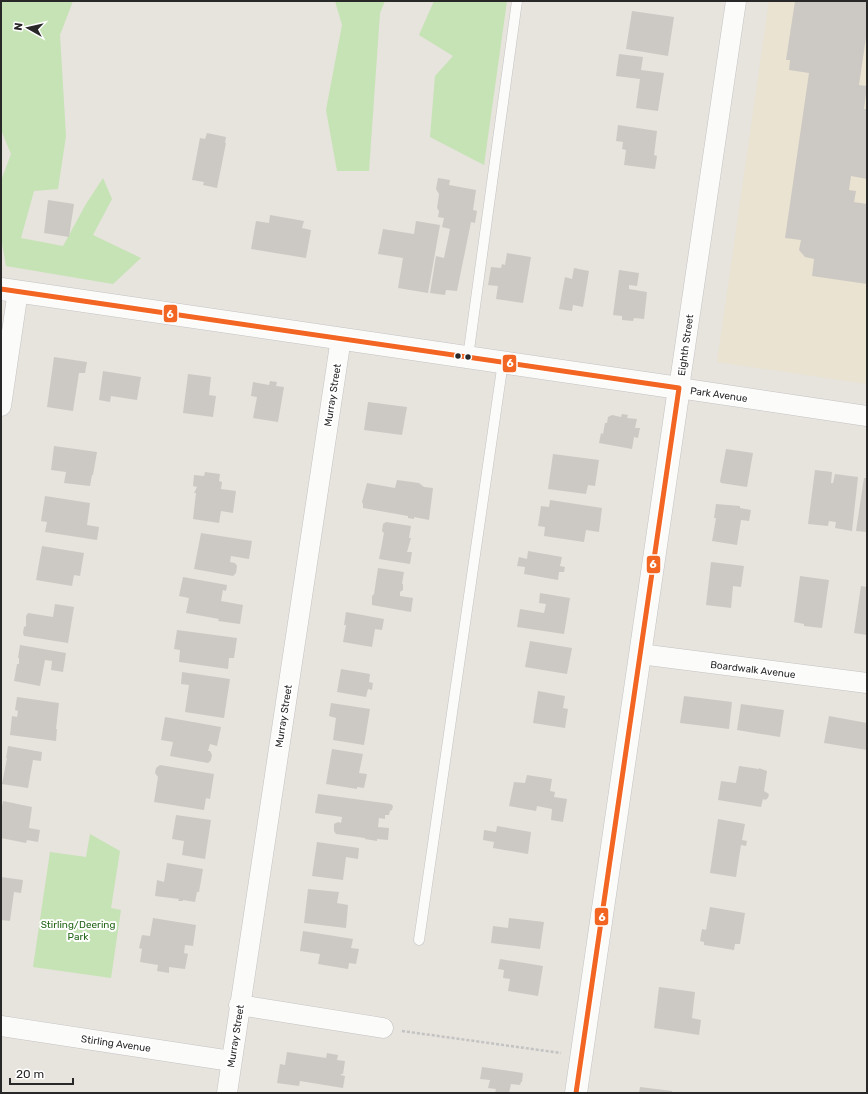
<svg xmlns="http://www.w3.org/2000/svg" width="868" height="1094" font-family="Rubik,sans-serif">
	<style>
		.education { fill: #eae3d1 }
		.green { fill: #c5e3b4 }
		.building { fill: #ccc9c4 }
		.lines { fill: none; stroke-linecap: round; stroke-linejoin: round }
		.lane-casing { stroke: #c4c2c3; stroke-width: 11 }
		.street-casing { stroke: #c4c2c3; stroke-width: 21 }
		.secondary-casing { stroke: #c4c2c3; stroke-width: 23 }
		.path { stroke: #c4c3c3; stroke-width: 2.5; stroke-dasharray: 3 2; stroke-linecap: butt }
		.lane { stroke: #fbfbfa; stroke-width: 10 }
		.street { stroke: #fbfbfa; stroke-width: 20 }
		.secondary { stroke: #fbfbfa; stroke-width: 22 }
		.bus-1-casing { stroke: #fff; stroke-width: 8 }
		.bus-1 { stroke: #f26522; stroke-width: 5 }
		.bus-dot { fill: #282828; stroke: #fff; stroke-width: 1.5 }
		.labels { text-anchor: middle; stroke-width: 4; stroke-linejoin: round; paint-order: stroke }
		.street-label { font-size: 10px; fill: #282828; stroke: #fff }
		.park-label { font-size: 10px; fill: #236518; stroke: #fff }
		.line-badge { stroke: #fff; stroke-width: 1.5 }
		.badge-label { font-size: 11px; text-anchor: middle; font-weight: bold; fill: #fff }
	</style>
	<rect width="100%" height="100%" fill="#e7e3dd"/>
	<path class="education" d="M769,1H867V384L717,362Z"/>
	<path class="green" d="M1,1H73L60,35L66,136L58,189L34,191L21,238L63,246L86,204L103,178L112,199L93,235L141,258L113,284L6,266L1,237V181L11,154L1,130Z
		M335,1H385L380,13L369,171H337L326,110L342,25Z
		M434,1H507L484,165L430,137L435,76L453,56L419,35Z
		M90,834L120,851L111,908L121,910L111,978L33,967L50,852L86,857Z"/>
	<path class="building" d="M795,1H867V31L859,85L867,86L864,109H867V179L851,176L849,190L856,191L854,202L867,204V284L812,276L814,259L805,257L799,250L801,240L785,238L809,73L789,70L790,60H786Z
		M632,11L674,17L668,56L626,49Z
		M619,54L643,57L641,70L664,73L658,111L636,108L640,79L616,76Z
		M618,125L657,131L654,155L657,156L655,169L624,165L626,150L622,149L623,142L616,141Z
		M207,133L226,137L225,143H226L217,188L203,185L204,182L192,180L200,138L205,139Z
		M438,178L450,180L449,185L476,190L473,210L477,211L475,223L471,222L457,291L446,290L445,295L430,293L436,256L444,258L450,229L442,227L444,218L438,217L439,211L437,208L439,194L436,189Z
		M48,200L74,204L69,237L44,233Z
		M270,215L304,221L302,228L311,230L306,258L251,249L256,221L269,223Z
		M416,221L440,225L428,293L398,288L403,258L378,254L383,229L414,234Z
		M507,253L531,257L523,303L496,299L498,286L488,285L491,267L501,268L502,264L505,265Z
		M574,268L589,271L583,307L573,305L572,311L559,309L565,277L572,279Z
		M619,270L639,273L637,286L629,285V289L647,292L644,319L634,318L633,321L622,320V316L613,315Z
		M54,357L87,362L85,373H79L73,411L47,407Z
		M103,371L141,377L137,400L111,396L110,402L99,400Z
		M188,374L211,377L209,395L216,396L213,417L183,413Z
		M270,381L277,382L276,386L284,387L278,422L253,418L257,397L251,396L253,382L269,385Z
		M368,402L407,407L402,435L364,430Z
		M622,414L628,415L627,418L637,419L635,428H640L638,438L634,437L632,449L599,443L601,433L603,434L605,423H607L608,417L612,415L621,417Z
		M54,446L97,452L93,475H92L90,486L64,483L66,472L51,470Z
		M726,449L753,453L747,487L721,483L720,481Z
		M553,454L599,460L595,486L588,485L586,494L548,489Z
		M815,470L832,472L831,483H833L835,474L858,477L852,531L835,528L836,522L829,521L828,526L808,524Z
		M205,472L220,474L219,481L222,482L221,489L236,491L233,513L221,511L219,523L193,519L196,493H194L197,487L193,486L194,475L204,476Z
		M864,478H867V532L856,531Z
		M397,480L419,483L424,487L433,488L429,520L414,517V519L408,518V516L363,508V504L362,502L367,483L395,488Z
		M45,496L90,503L87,525L99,527L97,540L45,532L47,522L41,521Z
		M550,500L602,508L599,532L586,530L584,542L544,536L545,527L538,526L541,506L549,507Z
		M716,504L740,506V508L751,510L749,521L741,520L737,545L712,541L716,518H714Z
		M386,522L411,526L409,538H411L407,552H412L410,564L379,559L384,533L382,531L383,524Z
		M201,533L252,541L249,559L231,556L230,562L235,563L237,566L236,573L233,576L194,569Z
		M42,546L84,553L80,576L74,575L72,586L36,580Z
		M528,551L562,557L560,566L565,567L564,572H559L558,580L524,574L525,567L517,566L519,557L527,559Z
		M711,562L744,566L741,587L733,586L731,608L706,605Z
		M378,568L404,572L402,584H403V590L400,592V596L413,598L411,612L372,605V596L374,594Z
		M800,576L829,580L822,628L804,626V624L794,622Z
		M183,577L227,585L226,591L223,590L221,601L243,605L240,624L218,621L219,619L186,613L189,598L179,596Z
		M861,586L867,587V635L854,633Z
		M540,593L570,598L564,634L517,627L520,609L544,613L546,604L539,603Z
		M55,604L74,607L68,643L24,636L23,633L24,627L26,626V616L28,613L53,617Z
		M346,612L384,619L382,630L375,629L372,647L343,642L346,625H344Z
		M177,630L237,638L234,658H229L228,669L179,662L180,650L174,649Z
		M530,641L572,648L567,674L525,667Z
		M20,645L66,653L63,672L51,670L52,661L45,660L40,686L14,681L17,664H19V658H18Z
		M341,669L370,674L369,682L373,683L372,690L368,689L366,697L337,692Z
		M182,672L230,679L224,718L185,712L189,685L181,684Z
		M538,691L565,696L563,708L568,709L565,728L533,723Z
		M684,696L732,702L729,729L680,723Z
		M17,697L59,703L56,729H57L56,741L10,735L12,716L17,717L18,711L15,710Z
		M331,703L370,709L364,745L333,740L336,718L329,716Z
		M741,704L784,710L780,737L737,730Z
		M829,716L867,723V750L824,743Z
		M165,717L221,727L217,746L210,744L208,751H210L212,755L211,760L208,763L170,756L173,742L161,740Z
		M8,746L42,752L41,761L33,760L28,788L2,784L7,758H6Z
		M332,749L363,754L359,773L367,774L364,788L357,787V789L326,784Z
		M160,765L214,774L210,799L206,798L204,810L154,802L158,777L155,773L156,768Z
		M739,766L759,769V768L767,771L764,791L769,794L768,798L765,800L763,799L761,807L718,800L721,781L736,783Z
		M527,775L552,779L550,791L555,792L554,797L567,799L563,822L551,820L552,809L537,806L536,811L509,806L514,782L525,783Z
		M318,794L391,804L393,806L392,810L390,811L389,815H385V819L379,818L378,827L389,828L388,840L377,839V841L365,839V838L336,834L334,831V824L338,822L341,823L342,817L315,813Z
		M3,801L32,807L29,828L40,830L38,842L27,840L26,843L1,838V812Z
		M176,815L211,820L205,859L182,855L184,841L172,839Z
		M718,819L745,824L742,840L747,841L746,846L741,845L736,877L710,873Z
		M497,826L531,832L528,854L493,848L494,842L483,840L484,830L496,832Z
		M317,842L359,848L358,859L346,857L343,880L312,876Z
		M167,863L203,869L199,892H197L195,902L183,900V901H178L179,899L155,896L157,880L164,882Z
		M1,877L23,880L21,893L14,892L10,921L1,920Z
		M308,889L339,892L337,903L348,905L346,928L304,923Z
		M710,907L745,913L740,944H735L734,950L704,945V942L700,941L702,929L706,930Z
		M153,918L196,925L193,946L185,945L184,953L188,954L185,969L169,967V973L157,971L158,965L140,962L142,949L139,948L142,935L150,936Z
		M509,918L544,922L540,949L491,943L493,926L508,928Z
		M303,931L353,939L351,948L359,949L356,964L349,963L348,969L318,964L320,954L300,951Z
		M500,959L543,966L538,996L508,991L510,979L503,978L504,970L498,969Z
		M659,987L695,992L692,1018L701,1020L699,1035L654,1028Z
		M287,1052L326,1058L327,1053L338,1055L337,1060L345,1061L343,1074H341V1075L345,1076L343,1088L300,1081L299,1086L277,1083L280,1064L285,1065Z
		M482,1067L523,1073L522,1082H521L520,1085L511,1084L509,1093H495L496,1089L488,1088L490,1080L480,1079Z
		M640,1087L672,1091V1093H639Z"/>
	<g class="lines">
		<defs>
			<path id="lane" d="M468,357L517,1
				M419,940L503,362"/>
			<path id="street" d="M736,1L679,388L867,416
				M1,406L18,291
				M640,654L867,683
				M239,1005L383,1028
				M1,1026L231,1061
				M227,1093L341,338"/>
			<path id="secondary" d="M1,289L679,388L576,1093"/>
		</defs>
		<use href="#lane" class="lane-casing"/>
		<use href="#street" class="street-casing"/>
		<use href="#secondary" class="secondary-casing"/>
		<path class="path" d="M402,1031L561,1053"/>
		<use href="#lane" class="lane"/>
		<use href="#street" class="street"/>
		<use href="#secondary" class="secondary"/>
		<defs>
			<path id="bus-1" d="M1,289L679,388
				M576,1093L679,388"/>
		</defs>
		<use href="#bus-1" class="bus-1-casing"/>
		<use href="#bus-1" class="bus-1"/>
	</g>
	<g class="bus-dot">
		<circle cx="458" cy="356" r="3.5"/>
		<circle cx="468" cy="357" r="3.5"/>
	</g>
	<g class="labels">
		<g class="street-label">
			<text transform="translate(685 345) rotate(-82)" y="4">Eighth Street</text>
			<text transform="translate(719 394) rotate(8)" y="4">Park Avenue</text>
			<text transform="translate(332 395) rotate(-81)" y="4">Murray Street</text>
			<text transform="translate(753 669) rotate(7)" y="4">Boardwalk Avenue</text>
			<text transform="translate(283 716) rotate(-81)" y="4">Murray Street</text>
			<text transform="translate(235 1036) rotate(-81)" y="4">Murray Street</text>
			<text transform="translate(116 1043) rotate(8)" y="4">Stirling Avenue</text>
		</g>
		<g class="park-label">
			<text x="78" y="928">Stirling/Deering<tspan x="78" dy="12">Park</tspan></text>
		</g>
	</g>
	<g class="line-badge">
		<rect x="163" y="304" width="15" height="19" rx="4" fill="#f26522"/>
		<rect x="502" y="354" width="15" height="19" rx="4" fill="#f26522"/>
		<rect x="646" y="555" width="15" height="19" rx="4" fill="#f26522"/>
		<rect x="594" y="907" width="15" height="19" rx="4" fill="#f26522"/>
	</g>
	<g class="badge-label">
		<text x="170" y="318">6</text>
		<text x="510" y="367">6</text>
		<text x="653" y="568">6</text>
		<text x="602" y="921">6</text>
	</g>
	<rect width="868" height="1094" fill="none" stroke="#282828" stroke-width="4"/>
	<g transform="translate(28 28) rotate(278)" stroke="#ffffff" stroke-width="3" paint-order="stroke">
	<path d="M0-3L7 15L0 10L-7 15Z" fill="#282828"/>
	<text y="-6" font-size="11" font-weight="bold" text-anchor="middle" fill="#282828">N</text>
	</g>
	<path d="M10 1078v6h63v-6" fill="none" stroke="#282828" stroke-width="2"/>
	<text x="16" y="1078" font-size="12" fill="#282828" stroke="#ffffff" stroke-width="3" paint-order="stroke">20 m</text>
</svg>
